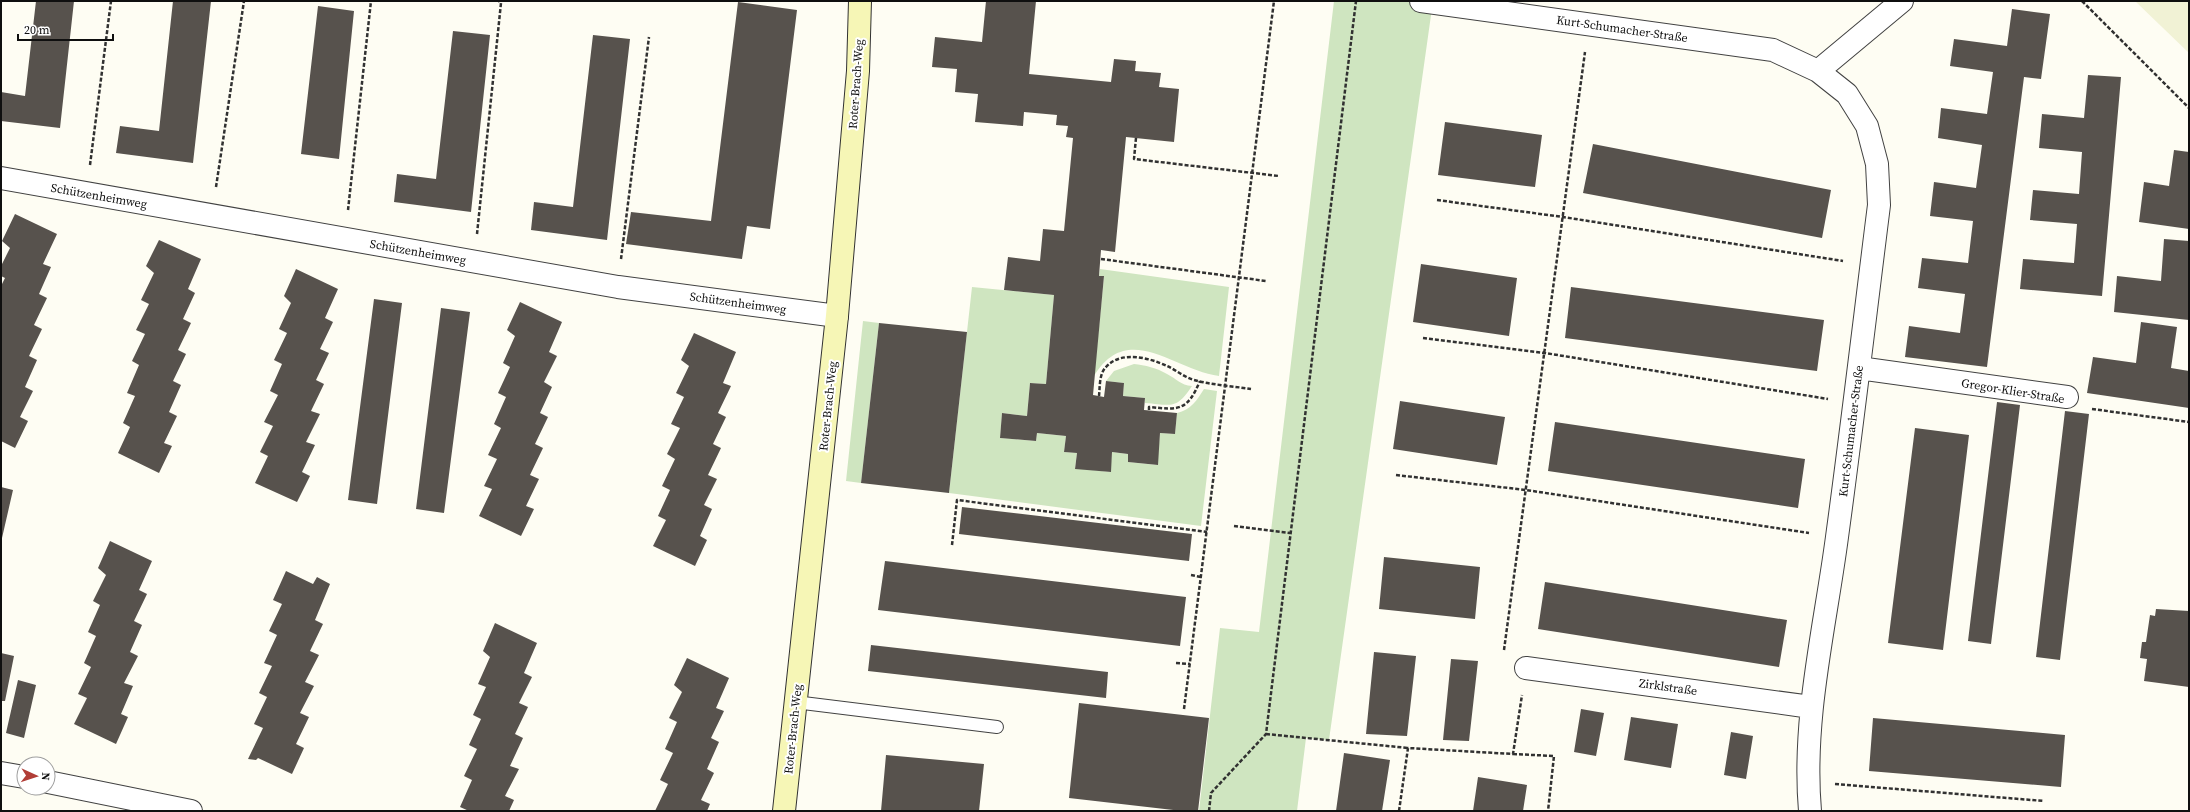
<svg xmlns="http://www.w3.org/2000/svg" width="2190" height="812" font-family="'Source Serif 4',serif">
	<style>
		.farmland { fill: #f1f2d5 }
		.green { fill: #cfe5c0 }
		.building { fill: #57524d }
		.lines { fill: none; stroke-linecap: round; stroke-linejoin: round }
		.lane-casing { stroke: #424242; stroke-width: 14 }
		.street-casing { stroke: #424242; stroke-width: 24 }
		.secondary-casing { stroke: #313131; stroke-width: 24 }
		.path { stroke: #313131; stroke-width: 2.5; stroke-dasharray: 4 2; stroke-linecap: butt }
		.lane { stroke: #fff; stroke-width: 12 }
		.street { stroke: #fff; stroke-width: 22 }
		.secondary { stroke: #f6f6b6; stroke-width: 22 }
		.labels { text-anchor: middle; stroke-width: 4; stroke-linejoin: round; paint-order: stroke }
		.street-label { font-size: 12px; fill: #0f0f0f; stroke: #fff }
	</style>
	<rect width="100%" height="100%" fill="#fefdf3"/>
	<path class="farmland" d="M2135,1H2189V53Z"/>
	<path class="green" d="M1334,1H1433L1329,740L1306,738L1297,811H1199L1220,628L1259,632Z
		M1100,269L1229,287L1219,376C1174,370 1128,320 1094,376L1104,277L1099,276Z
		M972,287L1054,295L1046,384L1030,383L1027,416L1002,413L1000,438L1036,441L1037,433L1066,436L1064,452L1077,453L1075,468L1110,472L1112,452L1128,454V462L1157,465L1160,433L1175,434L1177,413C1191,410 1197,400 1204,389L1217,391L1201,526L949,493Z
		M863,321L879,323L861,483L846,481Z
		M1134,364C1145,365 1157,368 1167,374C1177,379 1180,385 1192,386C1176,410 1172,405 1145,403V398L1123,396L1124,383L1106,381L1114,371Z"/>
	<path class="building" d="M36,1H74L60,128L1,121V92L25,96Z
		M173,1H211L193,163L116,153L120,126L159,131Z
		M986,1H1036L1029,74L1111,82L1114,59L1136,61L1135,71L1161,73L1159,87L1179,89L1174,142L1126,137L1115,252L1101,250L1099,276H1104L1093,395L1104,397L1106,381L1124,383L1123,396L1145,398L1144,410L1177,413L1175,434L1160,433L1158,465L1128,462V454L1112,452L1111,472L1075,469L1077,453L1064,452L1066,436L1037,433L1036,441L1000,438L1002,413L1027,416L1030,383L1046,384L1054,295L1004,290L1008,257L1040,261L1043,229L1064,231L1073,138L1066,137L1068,126L1056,125L1057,115L1024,112L1023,126L975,122L978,94L955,92L957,69L932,67L935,37L982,42Z
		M738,2L797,10L770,229L747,226L742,259L626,244L631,212L711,221Z
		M318,6L354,11L339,159L301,154Z
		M2012,9L2050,14L2041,79L2024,77L1987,367L1905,357L1909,326L1960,333L1965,294L1918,288L1922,258L1968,263L1973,221L1930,216L1934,182L1976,188L1982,145L1938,138L1941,108L1987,114L1993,72L1950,66L1954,39L2007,46Z
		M453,31L490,35L471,212L394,202L397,174L436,179Z
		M593,35L630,39L607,240L531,230L534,202L573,207Z
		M2088,75L2121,77L2102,296L2020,289L2023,259L2074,263L2077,224L2030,220L2033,190L2079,194L2082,152L2039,148L2042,114L2084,118Z
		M1445,122L1542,135L1535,187L1438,175Z
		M1593,144L1831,190L1822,238L1583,193Z
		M2174,150L2189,152V229L2139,222L2144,182L2169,186Z
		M15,214L57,234L43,264L51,267L39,294L47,298L34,325L42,329L29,356L37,360L25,387L33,391L20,417L28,421L15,448L1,441V286L5,278L1,276V266L10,248L2,241Z
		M2164,239L2189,241V320L2114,312L2117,276L2161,281Z
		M159,240L201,259L188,289L195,293L183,319L191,323L178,350L186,354L173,381L181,385L169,412L177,416L164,443L172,446L159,473L118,453L130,427L123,423L135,396L127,393L139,365L132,361L145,334L136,330L149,304L141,300L154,273L146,266Z
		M1421,264L1517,278L1509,336L1413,322Z
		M296,269L338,289L325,318L333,322L320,349L329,353L316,380L324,384L311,411L320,414L306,442L315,445L302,472L310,476L297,502L255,483L268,456L260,452L273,426L264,422L278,395L270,391L282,364L274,360L287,333L279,329L291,303L284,296Z
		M1571,287L1824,320L1817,371L1565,338Z
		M374,299L402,303L377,504L348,500Z
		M520,302L562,322L549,352L557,356L544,382L552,387L540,413L548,417L535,444L543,448L530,475L539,479L526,506L534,509L521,536L479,516L492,489L484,486L497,459L488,455L501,428L494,424L506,397L498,393L510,367L503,363L515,336L507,330Z
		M441,308L470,312L444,513L416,509Z
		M2141,322L2177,327L2171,368L2189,371V408L2087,393L2093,357L2136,363Z
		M879,323L967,332L949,493L861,483Z
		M694,333L736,352L723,383L731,386L718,413L726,417L713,444L721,448L708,475L717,479L704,505L712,509L700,536L707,540L695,566L653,546L666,520L658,516L670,490L662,486L675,459L667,454L680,428L671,424L684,397L676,393L689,366L681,360Z
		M1400,401L1505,417L1497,465L1393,449Z
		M1997,402L2020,405L1991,644L1968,641Z
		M2065,411L2089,414L2060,660L2036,657Z
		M1555,422L1805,459L1798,508L1548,471Z
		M1915,428L1969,435L1943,650L1888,643Z
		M1,487L13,490L2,538H1Z
		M962,507L1192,534L1189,561L959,534Z
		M110,541L152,561L139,590L147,594L134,621L142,625L130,652L138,656L124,683L133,686L121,714L128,717L116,744L74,724L87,698L78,694L91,667L84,663L96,636L88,632L100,605L93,601L106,575L98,568Z
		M1384,557L1480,567L1475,619L1379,609Z
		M885,561L1186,597L1180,646L878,610Z
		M286,571L313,584L317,577L330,584L315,620L323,624L310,651L319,655L305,682L314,686L300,713L309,717L296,744L304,748L292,774L258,758L256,760L248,759L263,728L254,724L267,697L259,693L272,666L264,663L277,635L269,631L282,604L273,600Z
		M1545,582L1787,620L1779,667L1538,629Z
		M2156,609L2189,611V687L2144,681L2147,659L2140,658L2142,642H2146L2150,615L2155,616Z
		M495,623L537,643L524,673L532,677L519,703L528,707L515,734L523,738L510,766L519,769L505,796L514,800L509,811H469L460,807L472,780L464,776L477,749L469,745L481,719L473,715L486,687L478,684L490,657L483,651Z
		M871,645L1108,672L1106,698L868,671Z
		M1374,652L1416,656L1407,736L1366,734Z
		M1,653L14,656L5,701H1Z
		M687,658L729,678L716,708L724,711L711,738L719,742L707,769L714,773L701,800L710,804L707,811H655L668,784L660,780L673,753L665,749L677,722L669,718L682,692L674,685Z
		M1451,659L1478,661L1469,741L1443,740Z
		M18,680L36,685L24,738L6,733Z
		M1079,703L1209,718L1198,811H1182L1069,798Z
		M1581,709L1604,713L1596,756L1574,752Z
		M1631,717L1678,724L1671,768L1624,760Z
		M1873,718L2065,735L2061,787L1869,771Z
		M1731,732L1753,736L1746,779L1724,775Z
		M1344,753L1390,760L1382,811H1336Z
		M886,755L984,764L979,811H881Z
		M1478,777L1527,785L1523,811H1473Z"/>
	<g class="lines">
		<defs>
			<path id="lane" d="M795,702L997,727"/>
			<path id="street" d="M1421,1L1773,50L1818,71L1847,94L1867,126L1877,164L1879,205C1865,316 1852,427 1837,537C1825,628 1802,719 1810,811
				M1818,71L1902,1
				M1,178L618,287L837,316
				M1859,368L2067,397
				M1526,668L1811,707
				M1,773L24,777
				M48,782L191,811"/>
			<path id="secondary" d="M784,811L837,316L858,71L860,1"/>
		</defs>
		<use href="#lane" class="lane-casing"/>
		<use href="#street" class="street-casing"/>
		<use href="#secondary" class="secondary-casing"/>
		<path class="path" d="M2082,1L2189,108
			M1136,138L1134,159L1279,176
			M90,165L111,1
			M216,187L244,1
			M1437,200L1563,217L1843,261
			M348,210L371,1
			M477,234L501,3L499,1
			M621,259L649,37
			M1101,259L1266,281
			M1423,338L1545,353L1828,399
			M1099,396C1100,387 1099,374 1106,367C1121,350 1150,358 1167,366C1176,370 1184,377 1194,380C1212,385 1232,386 1251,389
			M2092,409L2189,422
			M1149,410V407C1180,410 1187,411 1200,381
			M1396,475L1526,490L1809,533
			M1234,526L1290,533
			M952,545L957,500L1207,532
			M1191,575L1201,577
			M1504,650L1585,52
			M1176,663L1190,664
			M1184,709L1274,1
			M1266,734L1408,748
			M1513,754L1554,756L1548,811
			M1835,784L2044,801
			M1209,811L1211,793L1266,734L1356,1
			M1399,811L1408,748L1513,754L1522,695"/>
		<use href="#lane" class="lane"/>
		<use href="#street" class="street"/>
		<use href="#secondary" class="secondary"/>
	</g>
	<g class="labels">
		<g class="street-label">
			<text transform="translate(1622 29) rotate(8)" y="4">Kurt-Schumacher-Straße</text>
			<text transform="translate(856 84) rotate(-86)" y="4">Roter-Brach-Weg</text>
			<text transform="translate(99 196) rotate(10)" y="4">Schützenheimweg</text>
			<text transform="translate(418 252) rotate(10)" y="4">Schützenheimweg</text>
			<text transform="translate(738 303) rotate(8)" y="4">Schützenheimweg</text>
			<text transform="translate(2013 391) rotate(9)" y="4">Gregor-Klier-Straße</text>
			<text transform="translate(828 406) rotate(-84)" y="4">Roter-Brach-Weg</text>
			<text transform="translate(1851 431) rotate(-83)" y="4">Kurt-Schumacher-Straße</text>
			<text transform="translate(1668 687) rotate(8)" y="4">Zirklstraße</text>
			<text transform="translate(793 729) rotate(-84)" y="4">Roter-Brach-Weg</text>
		</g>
	</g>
	<rect width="2190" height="812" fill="none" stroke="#0f0f0f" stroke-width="4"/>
	<g transform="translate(36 776) rotate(93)"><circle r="19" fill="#ffffff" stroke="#9f9f9f"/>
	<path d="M0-3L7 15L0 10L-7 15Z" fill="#b13d36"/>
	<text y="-6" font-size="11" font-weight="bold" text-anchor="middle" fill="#0f0f0f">N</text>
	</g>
	<path d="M18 34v6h95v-6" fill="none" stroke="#0f0f0f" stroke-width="2"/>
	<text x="24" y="34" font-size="12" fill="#0f0f0f" stroke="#ffffff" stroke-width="3" paint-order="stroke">20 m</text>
</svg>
